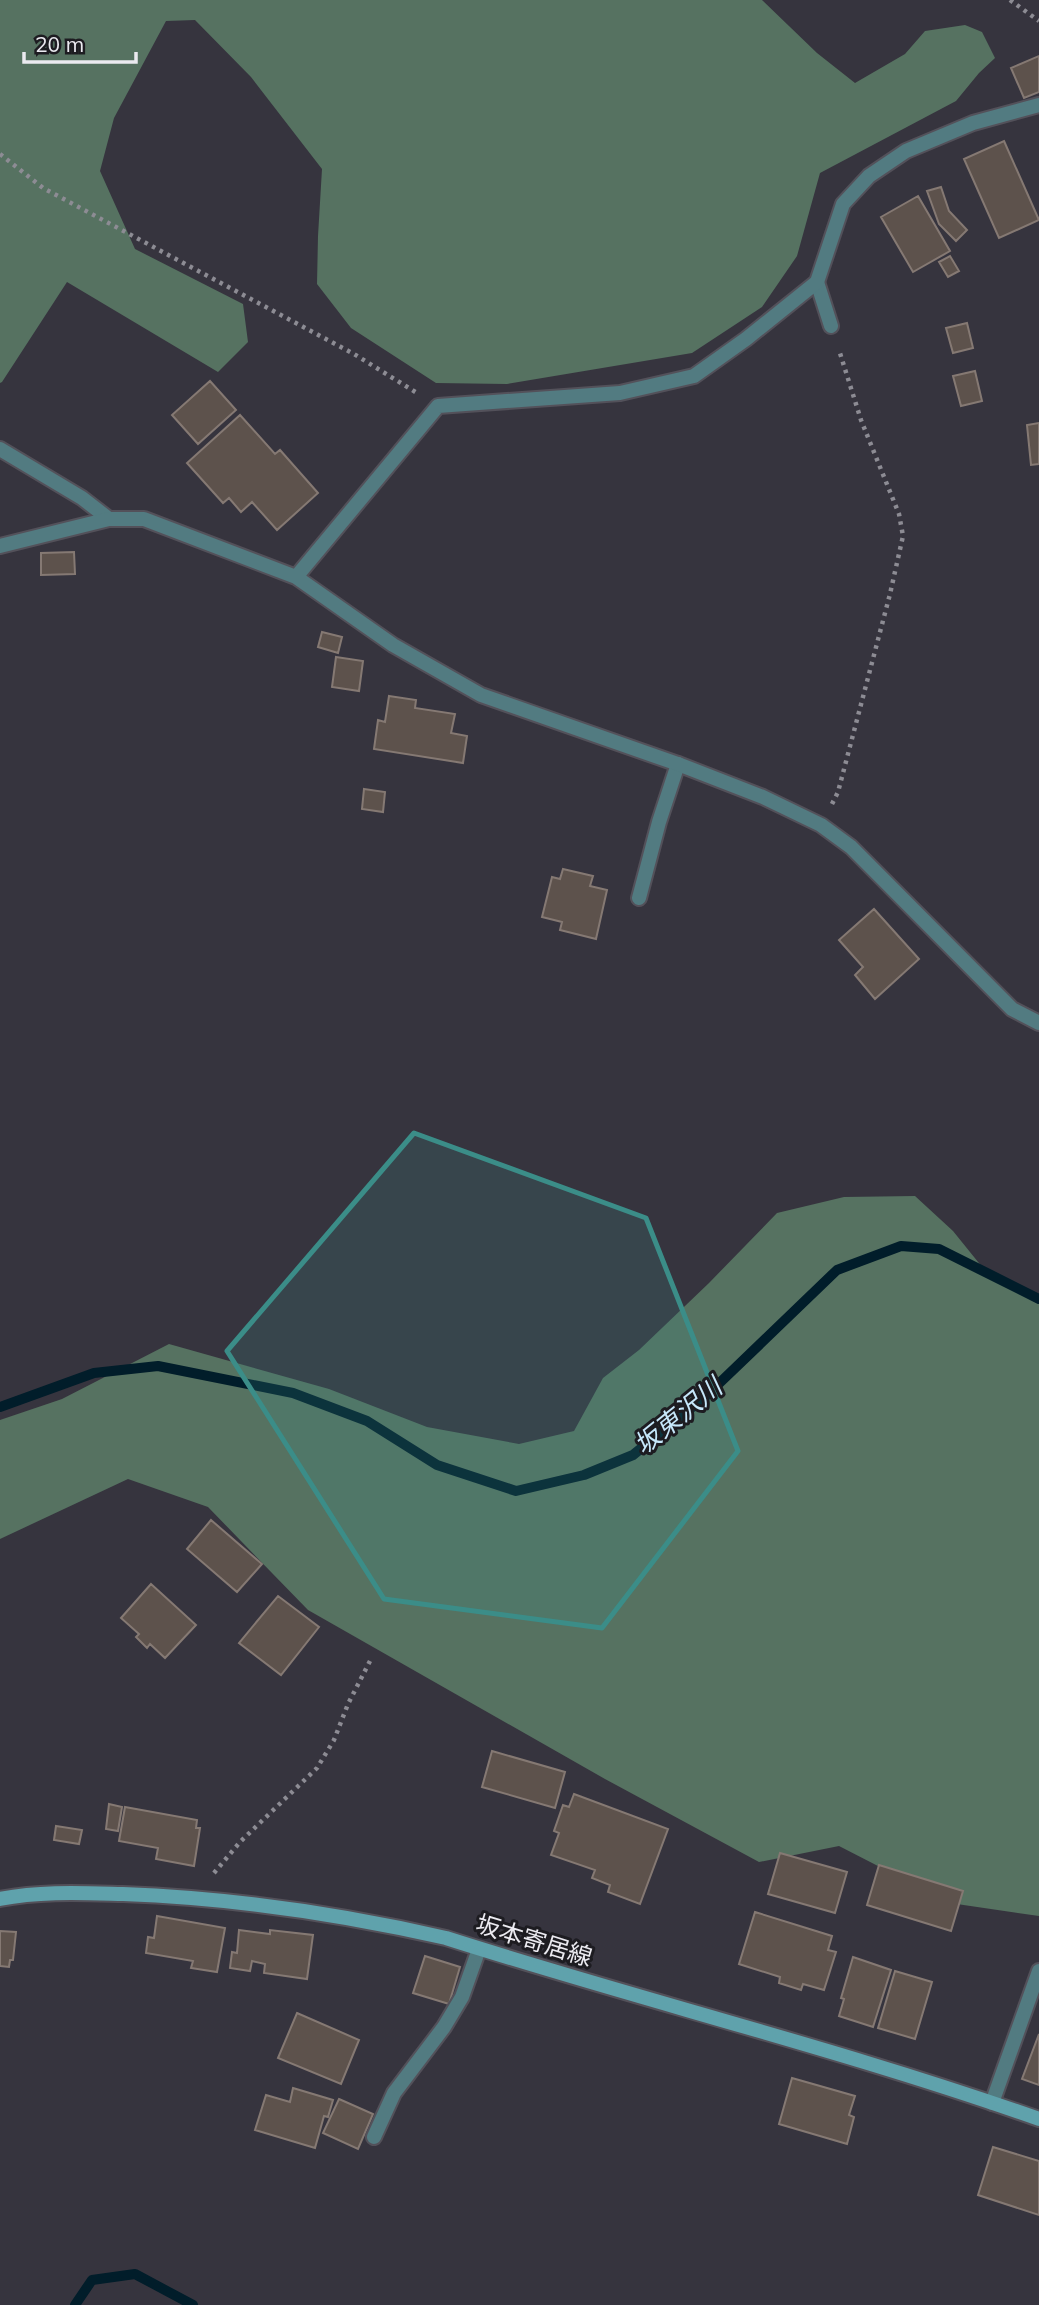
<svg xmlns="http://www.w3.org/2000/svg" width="1039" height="2305" font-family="Mulish,'Noto Sans JP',sans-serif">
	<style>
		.forest { fill: #567261 }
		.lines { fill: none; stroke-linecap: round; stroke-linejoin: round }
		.stream { stroke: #011d2a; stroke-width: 10 }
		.building { fill: #5d524c; stroke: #857973; stroke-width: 2 }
		.lane-casing { stroke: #53515a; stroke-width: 18 }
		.street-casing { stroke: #53515a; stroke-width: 18 }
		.secondary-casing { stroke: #53515a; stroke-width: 18 }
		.path { stroke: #8d8c94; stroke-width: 4.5; stroke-dasharray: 3.5 5; stroke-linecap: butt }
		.lane { stroke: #527b81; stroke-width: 14 }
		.street { stroke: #527b81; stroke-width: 14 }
		.secondary { stroke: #5fa2ac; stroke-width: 14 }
		.marked { fill: #3b8d88; fill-opacity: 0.2; stroke: #3b8d88; stroke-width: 5; stroke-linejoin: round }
		.labels { text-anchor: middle; stroke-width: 6; stroke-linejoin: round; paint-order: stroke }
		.street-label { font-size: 24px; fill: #ebeaf0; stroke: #1d1c21 }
		.water-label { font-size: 26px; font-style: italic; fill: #c7e8fb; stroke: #1d1c21 }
	</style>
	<rect width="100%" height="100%" fill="#36343e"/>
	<path class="forest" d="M0,0H762L817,53L855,83L905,54L925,31L965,25L982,32L995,58L979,73L956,101L820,173L797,256L762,307L692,353L507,384L436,383L351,328L317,284L318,236L322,169L251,77L195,20L166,21L114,118L100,171L135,249L243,304L248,342L218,372L67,282L2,382L0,383Z
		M915,1196L953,1231L991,1278L1039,1304V1916L950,1903L839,1846L759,1862L605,1779L308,1610L208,1507L128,1479L0,1539V1420L62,1399L169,1344L329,1389L427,1427L519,1444L574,1431L603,1378L639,1350L709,1283L777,1213L844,1197Z"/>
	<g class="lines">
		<path class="stream" d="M0,1407L94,1373L158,1366L293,1393L367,1421L437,1465L516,1491L584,1475L633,1455L707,1395L837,1270L901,1246L939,1249L1039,1299
			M75,2305L92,2280L135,2274L193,2305"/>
	</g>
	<path class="building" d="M1039,56V92L1024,98L1011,68Z
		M1004,141L1039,220L999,238L964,159Z
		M941,187L949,211L967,230L956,241L939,224L927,191Z
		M918,196L950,251L913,272L881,217Z
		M950,256L959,271L948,277L939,262Z
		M967,323L973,348L953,353L946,328Z
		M975,371L982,401L961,406L953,376Z
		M210,381L236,410L198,444L172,415Z
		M240,415L275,454L280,450L318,493L277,530L252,502L241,512L229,498L223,503L187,463Z
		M1039,423V464L1031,465L1027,425Z
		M74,552L75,574L41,575V553Z
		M322,632L342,637L338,653L318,647Z
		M336,657L363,661L359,691L332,687Z
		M389,696L416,700L415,708L455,714L451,733L467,736L463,763L374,749L378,720L385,722Z
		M364,789L385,792L383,812L362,809Z
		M563,869L593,876L590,886L607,890L596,939L560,930L562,922L542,917L552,877L560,879Z
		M874,909L919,959L875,999L855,975L863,967L839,940Z
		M211,1520L262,1564L237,1592L187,1549Z
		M151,1584L196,1625L165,1658L150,1644L147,1648L136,1637L139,1634L121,1618Z
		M278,1596L319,1627L281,1675L239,1643Z
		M492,1751L565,1772L555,1808L482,1787Z
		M574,1794L668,1829L640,1904L608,1892L610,1885L592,1878L595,1870L551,1855L559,1833L554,1831L563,1805L569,1807Z
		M109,1804L122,1807L118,1831L106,1829Z
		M125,1807L197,1820L196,1828H200L194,1866L156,1859L158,1848L119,1841Z
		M56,1826L82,1830L79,1844L54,1840Z
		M780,1853L847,1872L835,1913L768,1894Z
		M879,1865L963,1891L951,1931L867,1905Z
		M755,1912L832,1936L828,1950L836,1952L824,1990L803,1984L801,1990L779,1983L780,1977L739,1964Z
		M157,1916L225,1928L217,1972L191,1968L193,1961L146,1953L148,1937L154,1938Z
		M239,1930L270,1934V1930L313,1935L307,1979L264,1973L265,1964L252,1961L250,1971L230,1968L232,1952L237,1953Z
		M0,1931L16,1932L13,1960H10L9,1967L0,1966Z
		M425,1956L460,1967L449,2004L413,1993Z
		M853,1957L891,1970L873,2027L839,2016L844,1999L841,1998Z
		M895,1971L932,1982L915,2039L878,2028Z
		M297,2013L359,2040L341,2084L278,2058Z
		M1039,2034V2085L1022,2079Z
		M792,2078L855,2096L849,2115L854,2117L847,2144L779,2124Z
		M293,2088L333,2100L328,2117L324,2116L315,2148L255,2130L266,2095L290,2102Z
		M339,2099L373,2114L358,2149L323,2133Z
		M993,2147L1039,2161V2215L978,2195Z"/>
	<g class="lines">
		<defs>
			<path id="lane" d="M817,282L831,326
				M0,449L82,498L109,519
				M639,898L659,822L678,764
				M374,2137L394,2093L444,2027L462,1997L479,1949"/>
			<path id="street" d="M0,546L109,519H144L296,577L393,645L481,695L678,764L763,797L821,825L851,847L1012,1009L1039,1023
				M296,577L438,406L620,393L694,376L746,339L817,282L843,204L869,176L906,151L973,123L1039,105
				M992,2103L1039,1971"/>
			<path id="secondary" d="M0,1899C41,1891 81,1893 123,1894C231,1898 341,1914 446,1938C643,2001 844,2050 1039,2119"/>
		</defs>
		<use href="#lane" class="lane-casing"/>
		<use href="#street" class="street-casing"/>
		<use href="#secondary" class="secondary-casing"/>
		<path class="path" d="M1010,0L1039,21
			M0,154L43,188L354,354L417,393
			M832,804L838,792L890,594L903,536L899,514L861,420L839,350
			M214,1873L240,1842L317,1768L334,1740L348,1704L370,1661"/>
		<use href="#lane" class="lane"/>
		<use href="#street" class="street"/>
		<use href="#secondary" class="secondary"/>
	</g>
	<path class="marked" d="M414,1133L646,1218L738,1451L602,1628L384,1599L227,1351Z"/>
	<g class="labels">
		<g class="street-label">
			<text transform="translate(534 1941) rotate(17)" y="8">坂本寄居線</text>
		</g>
		<g class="water-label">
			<text transform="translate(678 1416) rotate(-39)" y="9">坂東沢川</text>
		</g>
	</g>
	<path d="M24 52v10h112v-10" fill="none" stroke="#ebeaf0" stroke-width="3.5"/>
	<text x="35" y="52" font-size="21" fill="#ebeaf0" stroke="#1d1c21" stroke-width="5" paint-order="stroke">20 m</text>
</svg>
